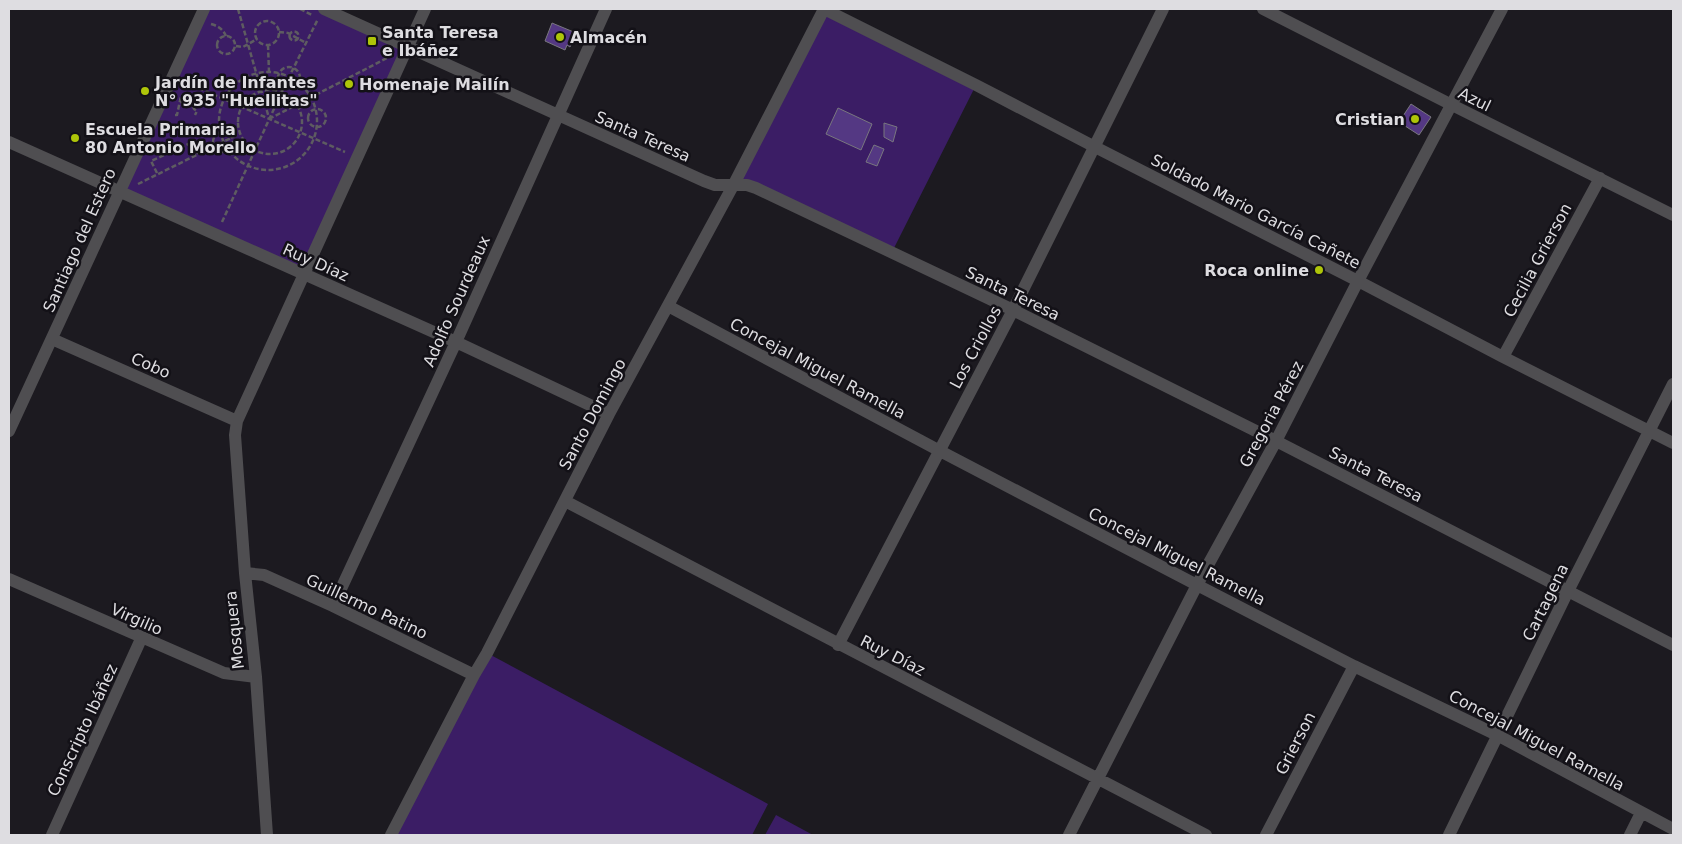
<svg xmlns="http://www.w3.org/2000/svg" width="1682" height="844" font-family="'DejaVu Sans',sans-serif">
	<style>
		.green { fill: #3b1d65 }
		.building { fill: #543883; stroke: #79777f }
		.lines { fill: none; stroke-linecap: round; stroke-linejoin: round }
		.path { stroke: #5e5c61; stroke-width: 2.5; stroke-dasharray: 5 2.5; stroke-linecap: butt }
		.minor { stroke: #4f4e51; stroke-width: 12 }
		.poi-dot { fill: #aec509; stroke: #131117; stroke-width: 2 }
		.labels { text-anchor: middle; stroke-width: 5; stroke-linejoin: round; paint-order: stroke }
		.poi-label { font-size: 16px; font-weight: bold; fill: #dedde1; stroke: #131117; text-anchor: start }
		.street-label { font-size: 16px; fill: #dedde1; stroke: #131117 }
	</style>
	<rect width="100%" height="100%" fill="#1c1a20"/>
	<path class="green" d="M204,9H324L407,47L305,275L118,192Z
		M824,9L976,85L892,252L734,184Z
		M487,653L768,804L752,835H397Z
		M776,815L813,835H765Z"/>
	<path class="building" d="M552,23L576,33L570,47L567,45L565,50L545,41Z
		M1411,104L1431,117L1419,135L1399,122Z
		M838,108L872,124L861,150L826,134Z
		M884,123L897,127L893,142L884,137Z
		M874,145L884,149L877,166L866,162Z"/>
	<g class="lines">
		<path class="path" d="M238,9L269,118
			M300,9L312,15
			M255 33a12 12 0 1 1 24 0a12 12 0 1 1-24 0Z
			M211,24C218,26 223,29 226,36
			M289.5 36a4.5 4.5 0 1 1 9 0a4.5 4.5 0 1 1-9 0Z
			M279,32L288,33L306,43
			M217 45a9 9 0 1 1 18 0a9 9 0 1 1-18 0Z
			M268,45L269,72
			M236,46L243,47L257,39
			M278 78a11 11 0 1 1 22 0a11 11 0 1 1-22 0Z
			M219 121a49 49 0 1 1 98 0a49 49 0 1 1-98 0Z
			M185,82L345,152
			M238 122a32 32 0 1 1 64 0a32 32 0 1 1-64 0Z
			M194,99H198L200,97L201,99
			M181,102L186,106L192,104
			M308 118a9 9 0 1 1 18 0a9 9 0 1 1-18 0Z
			M175,115H177L181,96L186,93L193,97L192,104L194,109L197,111L195,115
			M269,119L389,57
			M213 142a10 10 0 1 1 20 0a10 10 0 1 1-20 0Z
			M157,173L151,161L193,142L198,154
			M138,184L239,134
			M222,222L284,87L318,19"/>
		<path class="minor" d="M324,9L704,181L715,185H747L756,188L1013,310L1276,441L1673,645
			M824,9L976,85L1095,147L1358,281L1503,357L1673,443
			M1263,9L1452,105L1673,215
			M9,142L456,342L609,414
			M668,306L940,451L1197,585L1354,666L1497,735L1673,829
			M52,339L237,421
			M1503,357L1600,178
			M9,431L204,9
			M565,501L1206,835
			M245,573L264,575L333,606L474,675
			M9,579L224,673L256,677
			M333,606L456,342L606,9
			M838,645L1013,310L1163,9
			M52,835L141,639
			M267,835L256,677L245,573L235,435L237,421L425,9
			M391,835L474,675L487,653L609,414L734,184L824,9
			M1069,835L1197,585L1276,441L1358,281L1502,9
			M1266,835L1354,666
			M1449,835L1568,591L1673,384
			M1630,835L1641,813"/>
	</g>
	<g class="poi-dot">
		<circle cx="560" cy="37" r="5"/>
		<rect x="367" y="36" width="10" height="10" rx="2.5"/>
		<circle cx="349" cy="84" r="5"/>
		<circle cx="145" cy="91" r="5"/>
		<circle cx="1415" cy="119" r="5"/>
		<circle cx="75" cy="138" r="5"/>
		<circle cx="1319" cy="270" r="5"/>
	</g>
	<g class="labels">
		<g class="poi-label">
			<text x="382" y="38">Santa Teresa<tspan x="382" dy="18">e Ibáñez</tspan></text>
			<text x="570" y="43">Almacén</text>
			<text x="155" y="88">Jardín de Infantes<tspan x="155" dy="18">N° 935 "Huellitas"</tspan></text>
			<text x="359" y="90">Homenaje Mailín</text>
			<text x="1405" y="125" text-anchor="end">Cristian</text>
			<text x="85" y="135">Escuela Primaria<tspan x="85" dy="18">80 Antonio Morello</tspan></text>
			<text x="1309" y="276" text-anchor="end">Roca online</text>
		</g>
		<g class="street-label">
			<text transform="translate(1475 99) rotate(26)" y="6">Azul</text>
			<text transform="translate(643 136) rotate(24)" y="6">Santa Teresa</text>
			<text transform="translate(1256 211) rotate(27)" y="6">Soldado Mario García Cañete</text>
			<text transform="translate(79 240) rotate(-66)" y="6">Santiago del Estero</text>
			<text transform="translate(1537 260) rotate(-62)" y="6">Cecilia Grierson</text>
			<text transform="translate(316 262) rotate(24)" y="6">Ruy Díaz</text>
			<text transform="translate(1013 293) rotate(26)" y="6">Santa Teresa</text>
			<text transform="translate(456 301) rotate(-66)" y="6">Adolfo Sourdeaux</text>
			<text transform="translate(975 347) rotate(-62)" y="6">Los Criollos</text>
			<text transform="translate(151 365) rotate(24)" y="6">Cobo</text>
			<text transform="translate(818 368) rotate(28)" y="6">Concejal Miguel Ramella</text>
			<text transform="translate(592 414) rotate(-62)" y="6">Santo Domingo</text>
			<text transform="translate(1271 414) rotate(-62)" y="6">Gregoria Pérez</text>
			<text transform="translate(1376 474) rotate(27)" y="6">Santa Teresa</text>
			<text transform="translate(1177 556) rotate(27)" y="6">Concejal Miguel Ramella</text>
			<text transform="translate(1545 602) rotate(-64)" y="6">Cartagena</text>
			<text transform="translate(367 606) rotate(25)" y="6">Guillermo Patino</text>
			<text transform="translate(137 619) rotate(24)" y="6">Virgilio</text>
			<text transform="translate(234 630) rotate(-96)" y="6">Mosquera</text>
			<text transform="translate(893 655) rotate(27)" y="6">Ruy Díaz</text>
			<text transform="translate(82 730) rotate(-65)" y="6">Conscripto Ibáñez</text>
			<text transform="translate(1537 740) rotate(28)" y="6">Concejal Miguel Ramella</text>
			<text transform="translate(1295 743) rotate(-63)" y="6">Grierson</text>
		</g>
	</g>
	<rect width="1682" height="844" fill="none" stroke="#dedde1" stroke-width="20"/>
</svg>
